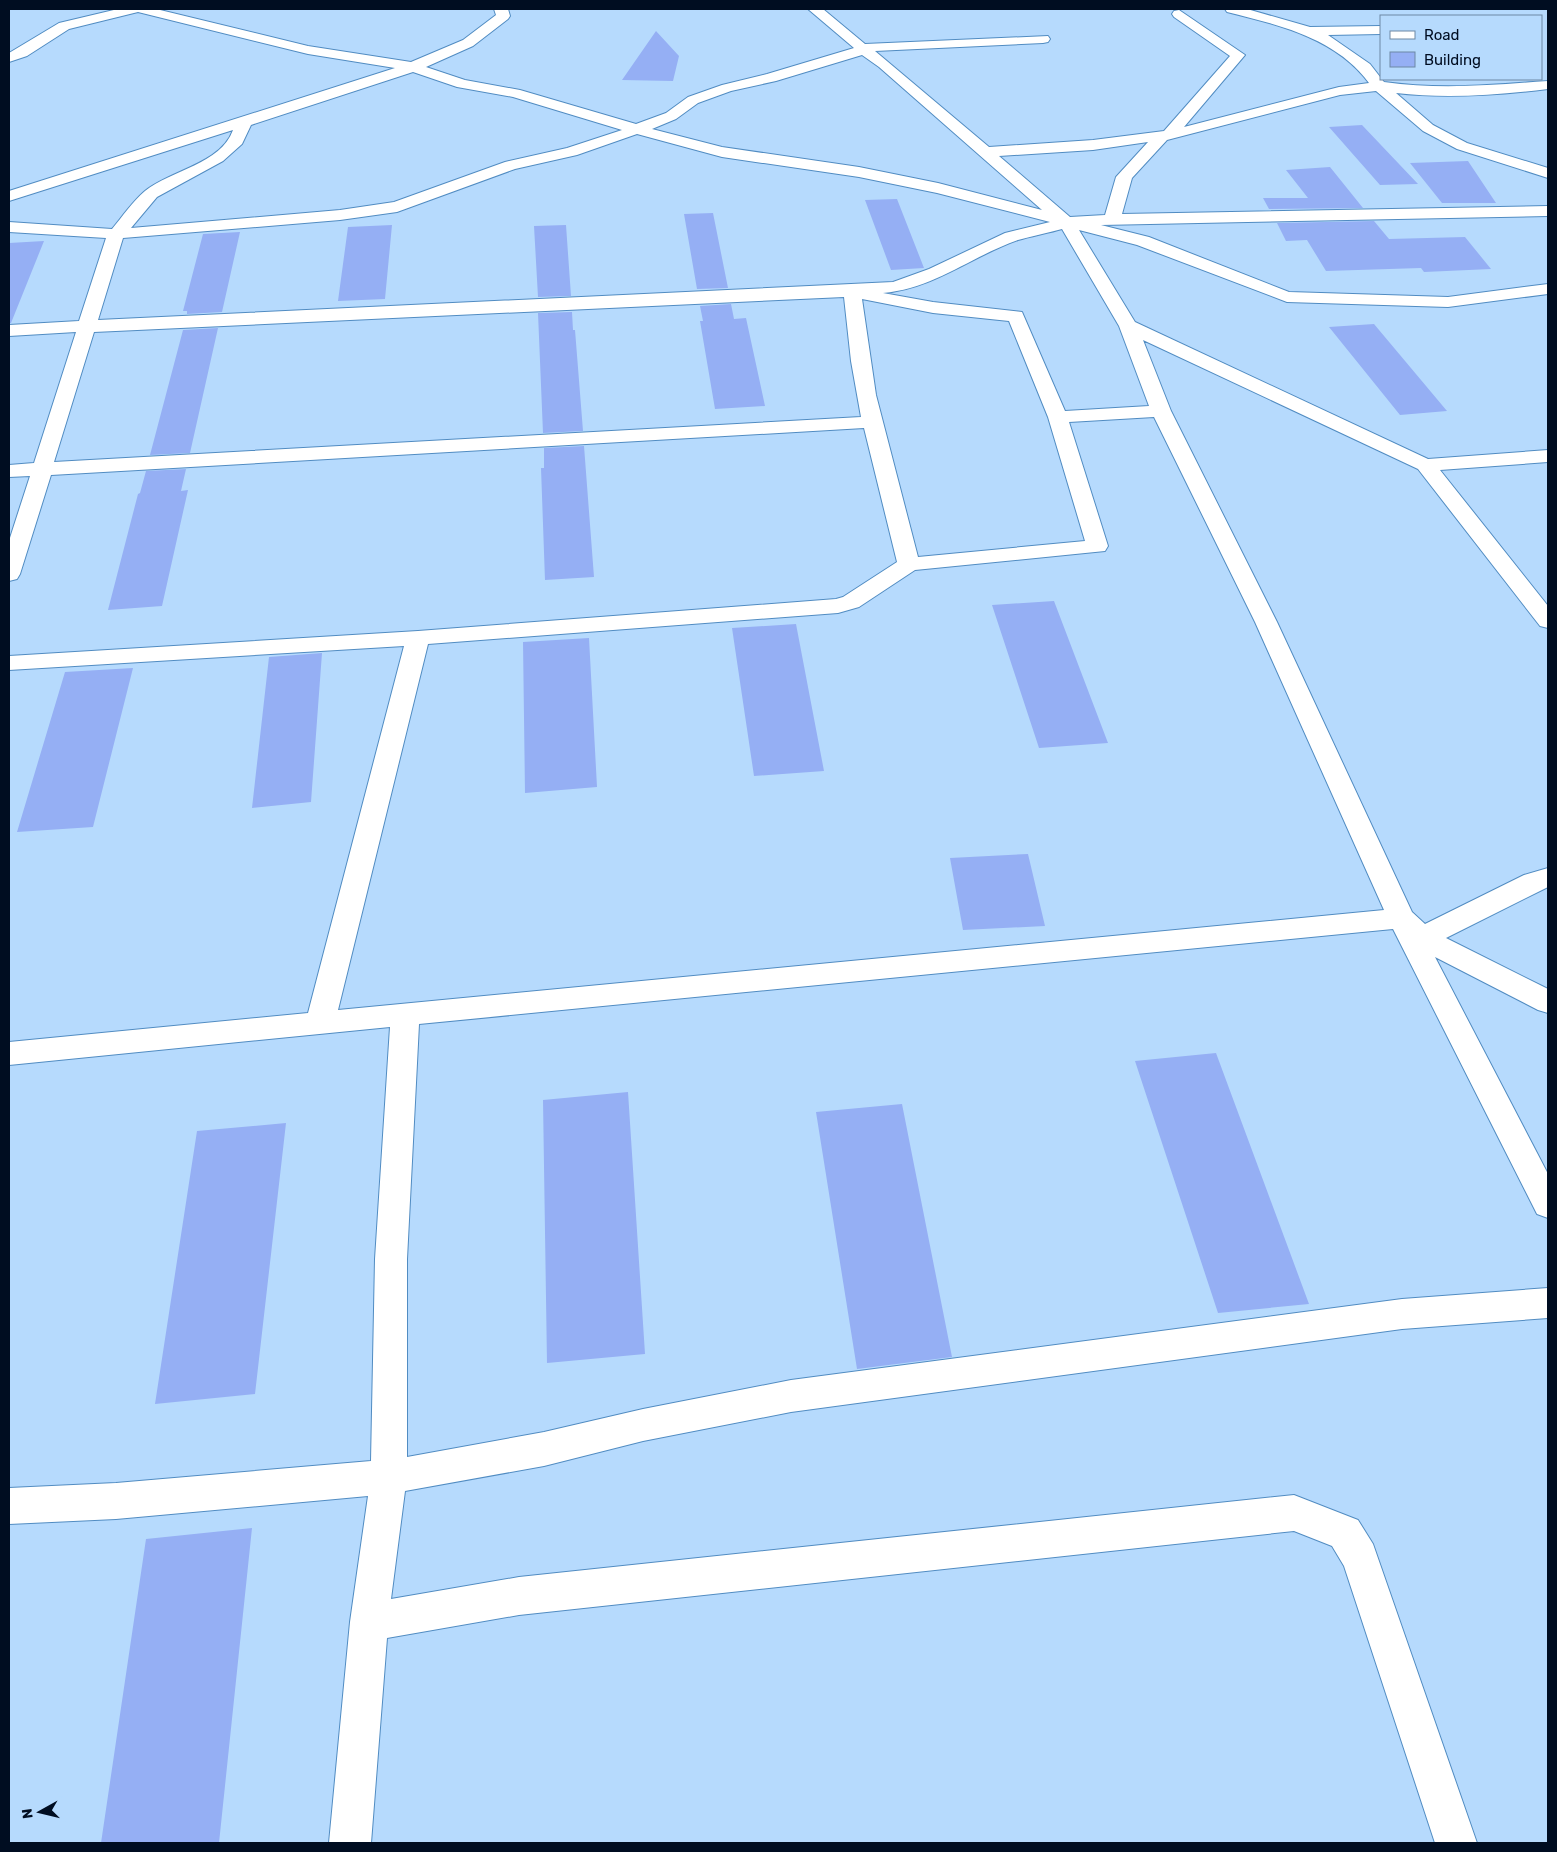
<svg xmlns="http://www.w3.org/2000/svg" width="1557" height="1852" font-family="Rubik,sans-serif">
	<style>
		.building { fill: #95aff4 }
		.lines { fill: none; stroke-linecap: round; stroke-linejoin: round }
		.minor-casing { stroke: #518cc2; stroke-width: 2 }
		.minor { fill: #fff; fill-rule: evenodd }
	</style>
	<rect width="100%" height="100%" fill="#b6dafd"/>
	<path class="building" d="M656,31L679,56L673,81L622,80Z
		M1362,125L1418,184L1380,185L1329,127Z
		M1468,161L1496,203H1442L1410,163Z
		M1330,167L1363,208L1269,209L1263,198H1308L1286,170Z
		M897,199L924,268L891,270L865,200Z
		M713,213L728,288L697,289L684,214Z
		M1374,221L1389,239L1465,237L1491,269L1424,272L1421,268L1326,271L1307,240L1286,241L1277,223Z
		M392,225L385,299L338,301L348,227Z
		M566,225L571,296L538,297L534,226Z
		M240,232L222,312L187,314V311H183L203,234Z
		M44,241L11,323H9V243Z
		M731,304L734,319L746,318L765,406L715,409L700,321H703L700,306Z
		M572,312L573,330H575L583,431L543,433L538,313Z
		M1374,324L1447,411L1400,415L1329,327Z
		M218,328L190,453L150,455L183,330Z
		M584,446L594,577L545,580L541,468H544V448Z
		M186,469L181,491L188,490L162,606L108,610L138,494L140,493L146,471Z
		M1054,601L1108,743L1039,748L992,605Z
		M796,624L824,771L754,776L732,628Z
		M589,638L597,787L525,793L523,642Z
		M322,653L311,802L252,808L269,657Z
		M133,668L93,827L17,832L65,672Z
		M1028,854L1045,926L963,930L950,858Z
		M1216,1053L1309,1304L1218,1313L1135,1061Z
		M628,1092L645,1354L547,1363L543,1100Z
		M902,1104L952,1357L857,1369L816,1112Z
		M286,1123L255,1394L155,1404L197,1131Z
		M252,1528L219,1843H101L146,1539Z"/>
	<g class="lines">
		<defs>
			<path id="minor" d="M118,9H156L308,46L411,62L463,40L496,15L494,9H508L510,16L508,19L473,46L426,67L465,80L520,90L636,124L666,113L688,97L722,85L767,74L854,48L808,9H823L865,44L1048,36L1050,39L1048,42L1043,43L875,51L989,147L1093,140L1164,131L1230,56L1174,17L1172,14L1174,11L1179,10L1245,55L1184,127L1339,87L1369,83C1336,38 1279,25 1227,12L1225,9H1247L1310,27L1381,26V34L1328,35L1370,64L1384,82C1440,90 1492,85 1548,81V89C1498,95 1446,99 1396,93L1433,125L1467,143L1548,168V178L1457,149L1423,131L1376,91L1340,95L1167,140L1132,178L1122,214L1548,206V216L1101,225L1149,237L1289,292L1448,297L1548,284V294L1448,307L1287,302L1137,245L1079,230L1135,322L1428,459L1548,450V462L1440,470L1548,606V628L1540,626L1418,469L1143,340L1171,411L1277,622L1412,912L1425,924L1524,875L1548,868V887L1446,938L1548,989V1013L1538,1010L1435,957L1548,1174V1218L1537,1214L1393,929L419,1024L407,1259V1457L544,1432L643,1409L791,1380L1402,1299L1548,1288V1318L1402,1329L791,1412L643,1441L544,1466L405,1491L391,1599L519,1577L1294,1495L1358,1520L1373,1544L1477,1843H1435L1344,1566L1332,1546L1294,1531L519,1615L387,1638L371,1843H329L350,1622L368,1496L116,1519L9,1524V1488L116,1483L371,1461L375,1259L390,1027L9,1065V1042L308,1013L404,646L9,670V656L418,631L836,599L843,597L897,562L864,428L51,475L20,574L17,579L9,581V541L30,476L9,477V465L34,463L76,332L9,336V325L79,321L106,238L9,232V222L112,229C122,217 133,201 145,191C171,170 221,164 233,130L9,201V191L395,68L308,54L138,12L69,29L27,56L9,62V53L59,23ZM862,55L879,67L1042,210L938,183L859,167L722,147L652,129L676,119L698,103L731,91L776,81ZM413,72L457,87L513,97L622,130L567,148L505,162L394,202L340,210L131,228L157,197L223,161L242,144L251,125ZM637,134L722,157L859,177L937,193L1050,222L1005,233L929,269L893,282L98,320L123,238L340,220L397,212L515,169L577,155ZM1148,142L1116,177L1105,215L1070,217L999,156L1093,150ZM1062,229L1119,326L1149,406L1065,411L1022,312L933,302L883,293C933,289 972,256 1018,240C1032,236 1048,233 1062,229ZM844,297L851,361L861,417L54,462L94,332ZM862,299L933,313L1009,321L1048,417L1085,541L918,557L876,395ZM1154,417L1255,622L1384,910L338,1010L428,644L838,613L859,607L915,570L1105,551L1108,546L1069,422Z"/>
		</defs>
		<use href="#minor" class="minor-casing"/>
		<use href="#minor" class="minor"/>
	</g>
	<rect width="1557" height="1852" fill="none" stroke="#000d21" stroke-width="20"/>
	<rect x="1380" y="15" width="162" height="65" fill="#b6dafd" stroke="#6d88a5"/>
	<rect x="1390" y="31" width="25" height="8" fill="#ffffff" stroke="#6d88a5"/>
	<text x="1424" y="40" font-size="15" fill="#000d21">Road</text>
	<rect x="1390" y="52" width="25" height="15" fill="#95aff4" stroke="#6d88a5"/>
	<text x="1424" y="65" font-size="15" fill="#000d21">Building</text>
	<g transform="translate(40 1812) rotate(262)" stroke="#b6dafd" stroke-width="4" paint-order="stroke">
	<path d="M0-4L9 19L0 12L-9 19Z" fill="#000d21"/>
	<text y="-8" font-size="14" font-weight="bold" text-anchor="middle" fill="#000d21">N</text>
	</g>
</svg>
